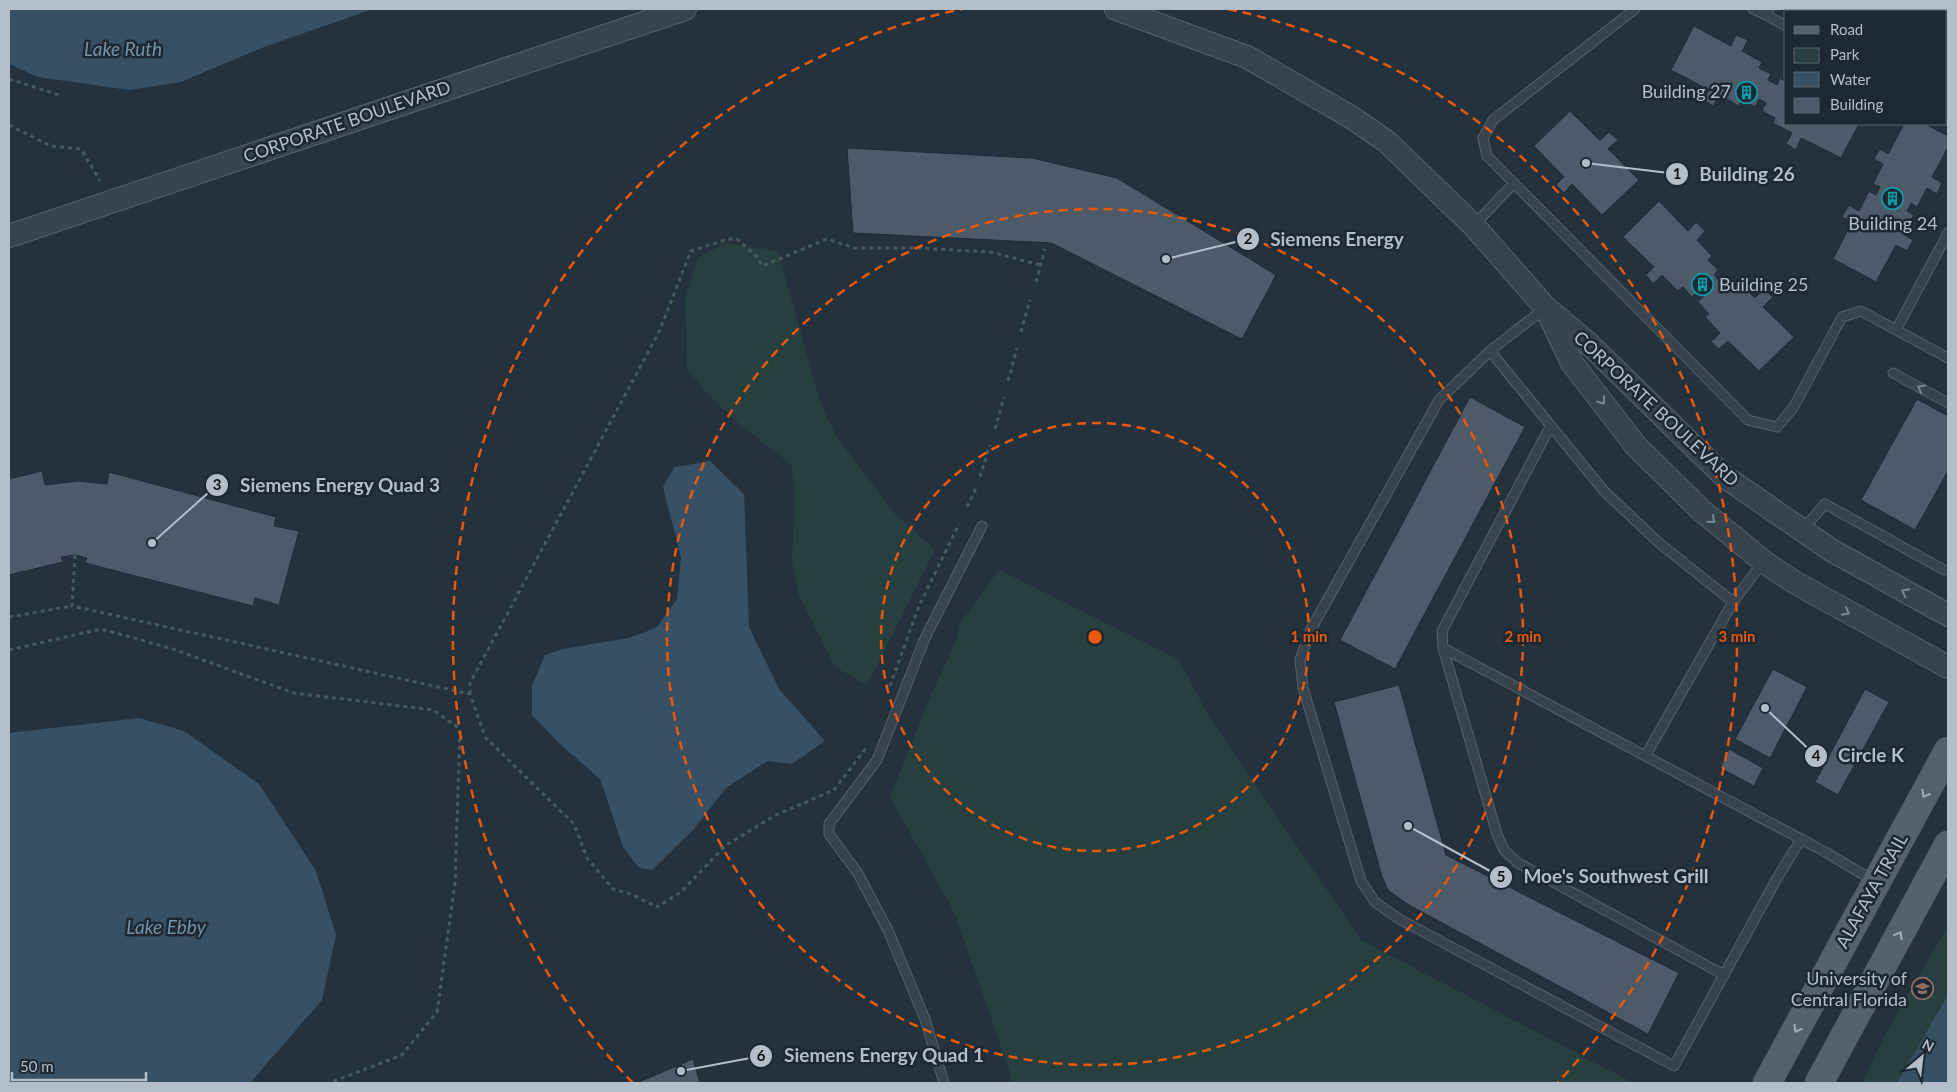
<svg xmlns="http://www.w3.org/2000/svg" width="1957" height="1092" font-family="Lato,sans-serif">
	<style>
		.green { fill: #27403f }
		.water { fill: #375064 }
		.building { fill: #4d5b68; stroke: #1f2a34 }
		.lines { fill: none; stroke-linecap: round; stroke-linejoin: round }
		.service-casing { stroke: #56616b; stroke-width: 11 }
		.tertiary-casing { stroke: #56616b; stroke-width: 24 }
		.primary-casing { stroke: #444f59; stroke-width: 29 }
		.path { stroke: #465c5c; stroke-width: 3; stroke-dasharray: 4 4; stroke-linecap: butt }
		.service { stroke: #38434d; stroke-width: 9 }
		.tertiary { stroke: #38434d; stroke-width: 22 }
		.primary { stroke: #55626d; stroke-width: 28 }
		.oneway { stroke: #7c8791 }
		.oneway2 { stroke: #a0acb6 }
		.ring { fill: none; stroke: #e8590c; stroke-width: 2.5; stroke-dasharray: 9 6 }
		.labels { text-anchor: middle; stroke-width: 5; stroke-linejoin: round; paint-order: stroke }
		.poi-label { font-size: 18px; fill: #b3bec8; stroke: #1d2832; text-anchor: end }
		.street-label { font-size: 18px; fill: #b3bec8; stroke: #1d2832 }
		.water-label { font-size: 19px; font-style: italic; fill: #7393ab; stroke: #1d2832 }
		.centre { fill: #e8590c; stroke: #1d2832; stroke-width: 2.5 }
		.ring-label { font-size: 15px; text-anchor: middle; font-weight: bold; fill: #e8590c; stroke: #1d2832; stroke-width: 5; stroke-linejoin: round; paint-order: stroke }
		.leader { fill: none; stroke: #b3bec8; stroke-width: 2 }
		.callout-dot { fill: #b3bec8; stroke: #1d2832; stroke-width: 2 }
		.mark-label { font-size: 15px; text-anchor: middle; font-weight: bold; fill: #111 }
		.callout-label { font-size: 19px; text-anchor: middle; font-weight: bold; fill: #b3bec8; stroke: #1d2832; stroke-width: 5; stroke-linejoin: round; paint-order: stroke }
	</style>
	<rect width="100%" height="100%" fill="#24323d"/>
	<path class="green" d="M727,243L778,251L819,399L836,436L895,514L935,550L867,685L835,667L799,596L792,562L795,494L791,464L740,425L707,393L687,369L686,297L698,257Z
		M999,570L1179,660L1208,715L1361,940L1634,1083H1010V1072L954,912L890,797L928,702L957,638L961,622Z
		M1948,926V1083H1862L1888,1029Z"/>
	<path class="water" d="M9,9H373L264,47L181,82L129,90L38,77L9,64Z
		M710,461L744,494L749,627L779,689L825,741L792,764L768,761L726,788L693,830L652,870L639,868L623,847L600,779L561,745L532,715V686L545,655L564,649L629,638L656,628L677,599L681,558L663,487L675,467Z
		M139,718L184,731L259,784L316,871L336,935L322,1000L250,1083H9V733Z
		M1948,995V1083H1897Z"/>
	<path class="building" d="M1851,9H1873L1872,11H1855Z
		M1694,26L1731,46L1736,35L1748,40L1742,51L1762,62L1759,68L1771,74L1768,80L1777,85L1780,78L1786,82V124H1859L1841,158L1801,138L1796,150L1786,144L1792,133L1773,123L1775,118L1762,111L1766,103L1759,99L1755,107L1742,100L1739,106L1719,95L1713,106L1704,100L1709,90L1671,70Z
		M1570,111L1600,141L1609,132L1618,140L1608,149L1639,180L1602,215L1572,184L1564,193L1556,185L1564,177L1534,146Z
		M1904,124H1925L1948,136V147L1932,177L1942,183L1937,194L1927,188L1917,207L1911,203L1907,211L1914,215L1903,234L1913,240L1907,251L1896,245L1876,282L1833,259L1852,222L1842,217L1849,205L1859,211L1869,191L1876,195L1880,187L1873,184L1883,164L1874,159L1880,149L1888,154Z
		M847,148L1032,158L1117,178L1276,275L1242,339L1051,243L853,233Z
		M1659,201L1688,231L1696,222L1705,231L1697,240L1712,256L1708,260L1718,270L1714,275L1720,282L1725,277L1736,287L1740,283L1755,298L1764,289L1773,297L1763,307L1794,337L1759,371L1728,341L1719,349L1711,342L1720,333L1705,317L1709,314L1698,302L1704,296L1699,290L1692,297L1683,287L1678,291L1662,275L1653,284L1646,275L1654,267L1623,237Z
		M1470,397L1525,427L1395,669L1340,640Z
		M1917,399L1948,416V471L1915,530L1861,500Z
		M42,471L45,485L78,481L107,484L109,472L276,517L274,526L299,531L279,605L255,598L253,606L85,563L87,558L75,555L61,557L63,562L9,575V479Z
		M1773,669L1807,687L1770,758L1735,739Z
		M1399,685L1446,855L1679,973L1648,1034L1409,905L1388,890L1382,877L1334,702Z
		M1865,689L1889,702L1838,795L1815,782Z
		M1729,749L1763,768L1754,786L1720,768Z
		M693,1059L700,1083H637Z"/>
	<g class="lines">
		<defs>
			<path id="service" d="M1635,9L1493,120L1483,138L1487,156L1748,420L1777,427L1793,408L1842,317L1861,311L1948,358
				M1753,9L1766,15
				M1769,9L1766,15L1786,26
				M1916,11L1917,9
				M1474,225L1514,183
				M1545,308L1490,351L1439,400L1310,631L1300,660L1303,688L1361,881L1375,902L1399,919L1674,1066L1776,880L1801,839
				M1896,330L1948,233
				M1490,351L1604,491L1658,542L1733,602
				M1893,373L1948,403
				M1550,427L1442,631L1443,648L1497,834L1504,850L1518,863L1724,975
				M1803,529L1825,504L1944,570
				M1443,648L1827,853L1874,881
				M1646,755L1733,602L1763,562
				M944,1083L925,1019L888,930L857,872L829,834V824L877,760L925,638L982,526"/>
			<path id="tertiary" d="M1116,9L1247,57L1351,117L1386,141L1473,225L1545,307L1589,344L1725,477L1831,550L1948,615
				M9,236L685,9
				M1549,315L1572,363L1636,446L1702,511L1764,562L1794,582L1948,667"/>
			<path id="primary" d="M1767,1083L1948,751
				M1819,1083L1948,845"/>
		</defs>
		<use href="#service" class="service-casing"/>
		<use href="#tertiary" class="tertiary-casing"/>
		<use href="#primary" class="primary-casing"/>
		<path class="path" d="M9,79L59,95
			M9,125L51,146L81,149L100,181
			M1036,282L1045,249
			M1021,332L1030,300
			M1008,381L1017,348
			M995,429L1004,397
			M980,477L990,445
			M967,507L976,488
			M75,555L72,606L470,694L485,737L574,824L587,858L613,889L633,895L657,907L681,892L725,846L774,816L834,790L866,748
			M9,617L72,606
			M9,650L101,629L170,648L294,693L433,710L460,729L455,883L437,1012L402,1055L329,1083
			M890,686L919,606L959,524
			M470,694V683L659,332L691,251L728,239H737L757,257L762,266L827,239L855,248H916L990,252L1041,265"/>
		<use href="#service" class="service"/>
		<use href="#tertiary" class="tertiary"/>
		<use href="#primary" class="primary"/>
	</g>
	<defs><path id="oneway-chevron" d="M-2-3.5L2.5 0L-2 3.5" fill="none" stroke-width="1.6" stroke-linecap="round" stroke-linejoin="round" transform="scale(1.25)"/></defs>
	<g class="oneway">
		<use href="#oneway-chevron" transform="translate(1921 388) rotate(-151)"/>
		<use href="#oneway-chevron" transform="translate(1602 401) rotate(53)"/>
		<use href="#oneway-chevron" transform="translate(1712 520) rotate(39)"/>
		<use href="#oneway-chevron" transform="translate(1905 592) rotate(-152)"/>
		<use href="#oneway-chevron" transform="translate(1846 612) rotate(28)"/>
	</g>
	<g class="oneway2">
		<use href="#oneway-chevron" transform="translate(1925 794) rotate(119)"/>
		<use href="#oneway-chevron" transform="translate(1899 935) rotate(-61)"/>
		<use href="#oneway-chevron" transform="translate(1797 1029) rotate(119)"/>
	</g>
	<g class="ring">
		<circle cx="1095" cy="637" r="214"/>
		<circle cx="1095" cy="637" r="428"/>
		<path d="M633 1083A642 642 0 0 1 962 9M1228 9A642 642 0 0 1 1557 1083"/>
	</g>
	<defs>
		<symbol id="building-ring" viewBox="-11 -11 22 22"><circle r="9.5" fill="#1d2832" stroke="#0f9aa8" stroke-width="1.5"/><path d="M-4-6H4V6H1V3H-1V6H-4ZM-2.5-4.3h1.7v1.8h-1.7ZM.8-4.3h1.7v1.8H.8ZM-2.5-1h1.7V.8h-1.7ZM.8-1h1.7V.8H.8Z" fill="#0f9aa8"/></symbol>
		<symbol id="university-ring" viewBox="-11 -11 22 22"><circle r="9.5" fill="#1d2832" stroke="#8d6e63" stroke-width="1.5"/><path d="M0-5L7-2L0 1L-7-2ZM-4 1L0 2.5L4 1V4Q0 6-4 4Z" fill="#8d6e63"/></symbol>
	</defs>
	<g fill-rule="evenodd">
		<use href="#building-ring" x="1734" y="80" width="25" height="25"/>
		<use href="#building-ring" x="1880" y="186" width="25" height="25"/>
		<use href="#building-ring" x="1690" y="272" width="25" height="25"/>
		<use href="#university-ring" x="1910" y="976" width="25" height="25"/>
	</g>
	<g class="labels">
		<g class="poi-label">
			<text x="1731" y="98">Building 27</text>
			<text x="1893" y="230" text-anchor="middle">Building 24</text>
			<text x="1719" y="291" text-anchor="start">Building 25</text>
			<text x="1907" y="985">University of<tspan x="1907" dy="21">Central Florida</tspan></text>
		</g>
		<g class="street-label">
			<text transform="translate(347 122) rotate(-19)" y="6">CORPORATE BOULEVARD</text>
			<text transform="translate(1656 409) rotate(43)" y="6">CORPORATE BOULEVARD</text>
			<text transform="translate(1872 891) rotate(-61)" y="6">ALAFAYA TRAIL</text>
		</g>
		<g class="water-label">
			<text x="123" y="56">Lake Ruth</text>
			<text x="166" y="934">Lake Ebby</text>
		</g>
	</g>
	<circle cx="1095" cy="637" r="8" class="centre"/>
	<g class="ring-label">
		<text x="1309" y="642">1 min</text>
		<text x="1523" y="642">2 min</text>
		<text x="1737" y="642">3 min</text>
	</g>
	<path class="leader" d="M1586 163L1677 174M1166 259L1248 239M152 543L217 485M1765 708L1816 756M1408 826L1501 877M681 1071L761 1056"/>
	<g class="callout-dot">
		<circle cx="1586" cy="163" r="5"/>
		<circle cx="1166" cy="259" r="5"/>
		<circle cx="152" cy="543" r="5"/>
		<circle cx="1765" cy="708" r="5"/>
		<circle cx="1408" cy="826" r="5"/>
		<circle cx="681" cy="1071" r="5"/>
		<circle cx="1677" cy="174" r="12"/>
		<circle cx="1248" cy="239" r="12"/>
		<circle cx="217" cy="485" r="12"/>
		<circle cx="1816" cy="756" r="12"/>
		<circle cx="1501" cy="877" r="12"/>
		<circle cx="761" cy="1056" r="12"/>
	</g>
	<g class="mark-label">
		<text x="1677" y="179">1</text>
		<text x="1248" y="244">2</text>
		<text x="217" y="490">3</text>
		<text x="1816" y="761">4</text>
		<text x="1501" y="882">5</text>
		<text x="761" y="1061">6</text>
	</g>
	<g class="callout-label">
		<text x="1747" y="181">Building 26</text>
		<text x="1337" y="246">Siemens Energy</text>
		<text x="340" y="492">Siemens Energy Quad 3</text>
		<text x="1871" y="762">Circle K</text>
		<text x="1616" y="883">Moe's Southwest Grill</text>
		<text x="884" y="1062">Siemens Energy Quad 1</text>
	</g>
	<rect width="1957" height="1092" fill="none" stroke="#b3bec8" stroke-width="20"/>
	<rect x="1784" y="10" width="162" height="115" fill="#1d2832" stroke="#59646e"/>
	<rect x="1794" y="26" width="25" height="8" fill="#55626d" stroke="#59646e"/>
	<text x="1830" y="35" font-size="15" fill="#b3bec8">Road</text>
	<rect x="1794" y="48" width="25" height="15" fill="#27403f" stroke="#59646e"/>
	<text x="1830" y="60" font-size="15" fill="#b3bec8">Park</text>
	<rect x="1794" y="72" width="25" height="15" fill="#375064" stroke="#59646e"/>
	<text x="1830" y="85" font-size="15" fill="#b3bec8">Water</text>
	<rect x="1794" y="98" width="25" height="15" fill="#4d5b68" stroke="#59646e"/>
	<text x="1830" y="110" font-size="15" fill="#b3bec8">Building</text>
	<g transform="translate(1922 1057) rotate(28)" stroke="#1d2832" stroke-width="4" paint-order="stroke">
	<path d="M0-4L9 19L0 12L-9 19Z" fill="#b3bec8"/>
	<text y="-8" font-size="14" font-weight="bold" text-anchor="middle" fill="#b3bec8">N</text>
	</g>
	<path d="M12 1072v8h134v-8" fill="none" stroke="#b3bec8" stroke-width="2.5"/>
	<text x="20" y="1072" font-size="15" fill="#b3bec8" stroke="#1d2832" stroke-width="4" paint-order="stroke">50 m</text>
</svg>
